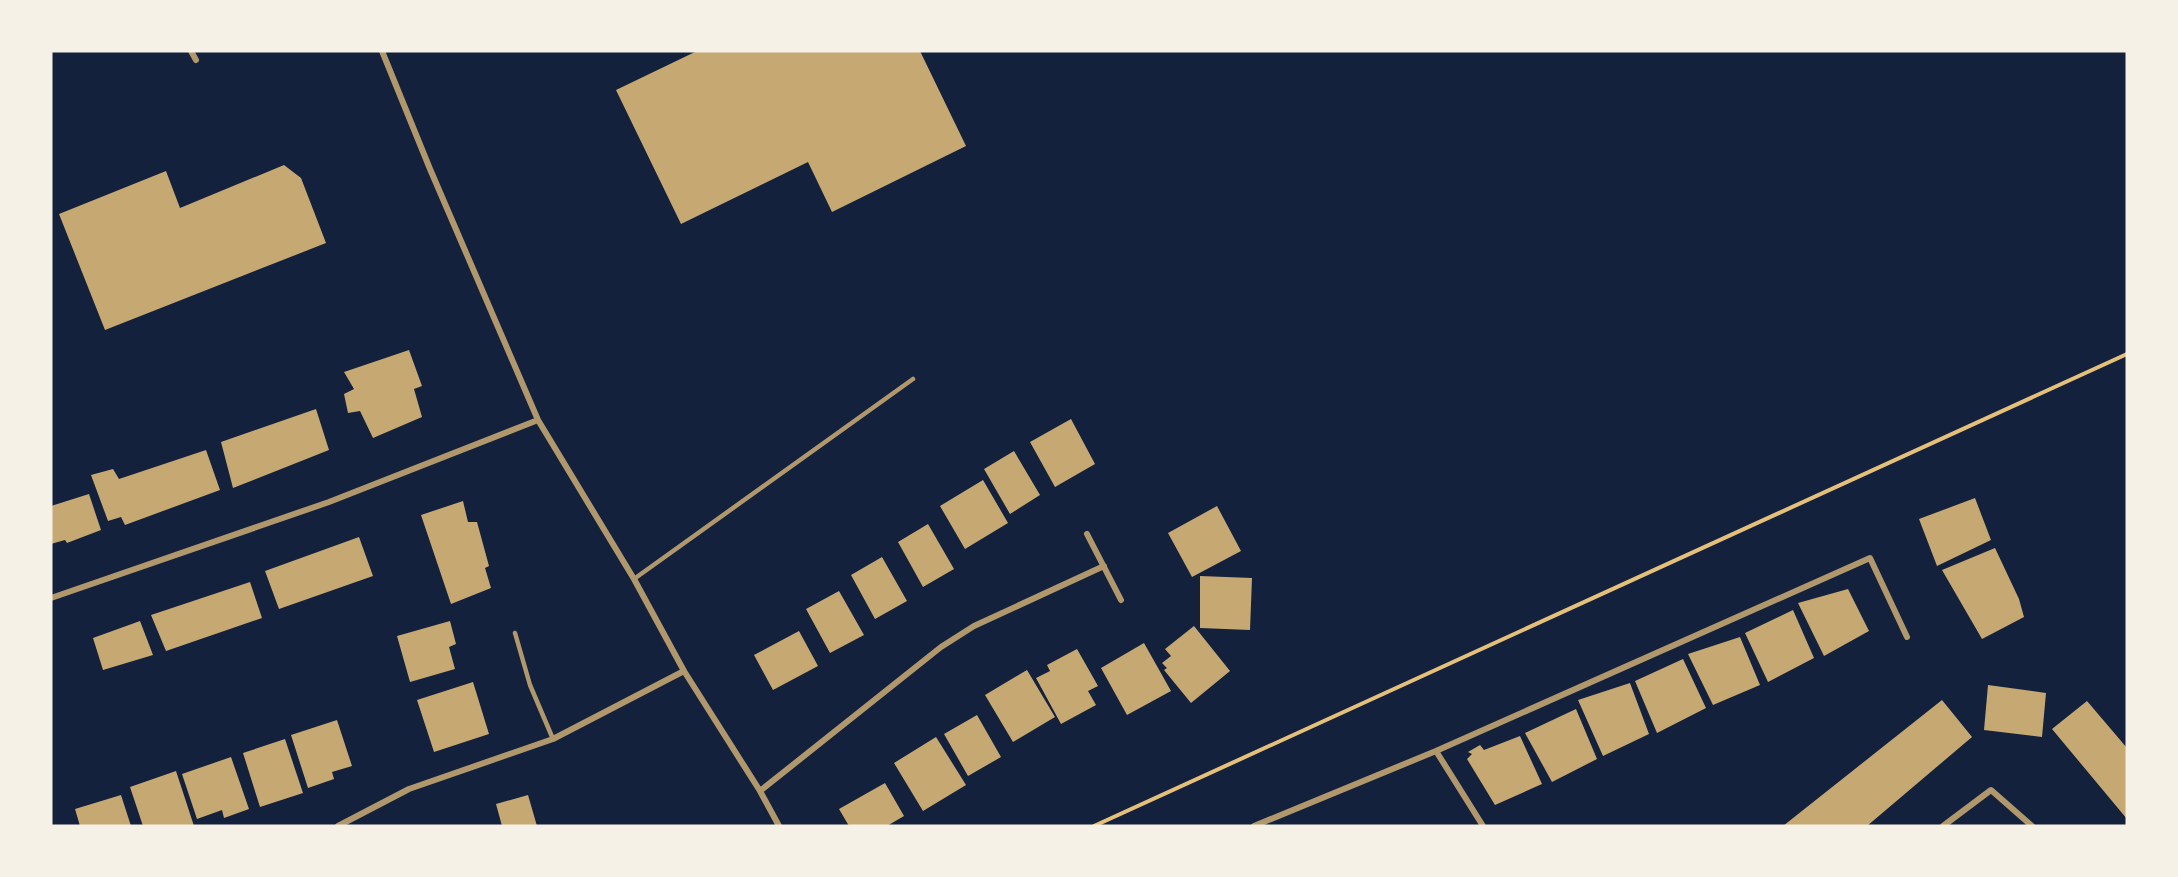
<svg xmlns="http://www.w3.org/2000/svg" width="2178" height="877" font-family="Cabin,sans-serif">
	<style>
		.building { fill: #c6a872 }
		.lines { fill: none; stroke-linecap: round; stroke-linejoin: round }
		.path { stroke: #e5c07b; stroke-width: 4 }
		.service { stroke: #b1986c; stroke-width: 4.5 }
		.minor { stroke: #b1986c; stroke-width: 6 }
	</style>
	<rect width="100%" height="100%" fill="#14213d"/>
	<path class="building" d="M697,51H920L966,146L832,212L808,162L681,224L616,90Z
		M284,165L301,178L326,243L105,330L59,214L166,171L180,208Z
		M409,350L422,386L414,389L422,417L373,438L360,411L348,413L344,394L354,389L344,372Z
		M316,409L329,450L233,488L221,442Z
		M1071,419L1095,464L1055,487L1030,442Z
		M206,450L220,490L125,525L121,517L108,521L91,475L113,469L119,479Z
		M1014,451L1040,495L1010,514L984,469Z
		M983,480L1008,523L965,549L940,506Z
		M89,494L101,530L67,543L65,540L51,544V506Z
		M1975,498L1991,540L1937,566L1919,519Z
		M463,501L468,522H477L489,566L485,568L491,588L451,604L421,515Z
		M1217,506L1241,551L1192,577L1168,533Z
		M928,524L954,569L923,587L898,542Z
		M359,537L373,576L279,609L265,571Z
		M1995,548L2019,599L2024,617L1982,639L1942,570Z
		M882,557L907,601L875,619L851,575Z
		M1200,576L1252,578L1250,630L1200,628Z
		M250,582L262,618L166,651L151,615Z
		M1848,589L1869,631L1824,656L1798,603Z
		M839,591L864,635L830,653L806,609Z
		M1793,610L1814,658L1768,682L1745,633Z
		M140,621L153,655L103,670L93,638Z
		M450,621L456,644L449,647L455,669L410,682L397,636Z
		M1194,626L1230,671L1191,703L1164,670L1167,668L1162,663L1171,656L1165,649Z
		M799,631L818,666L773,690L754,655Z
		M1740,637L1760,685L1713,705L1688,654Z
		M1144,643L1171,691L1127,715L1101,668Z
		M1077,649L1098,686L1088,691L1096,705L1061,724L1036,678L1050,671L1047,665Z
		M1683,659L1706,708L1657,733L1635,681Z
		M1027,670L1055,717L1013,742L985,695Z
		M473,682L489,734L434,752L417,700Z
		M1630,683L1649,734L1603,756L1578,700Z
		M1988,685L2046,693L2042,737L1984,730Z
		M1942,700L1972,737L1867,826H1783Z
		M2087,701L2127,748V819L2052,729Z
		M1576,709L1597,759L1552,782L1525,733Z
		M977,715L1001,757L968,776L944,734Z
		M337,720L352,766L332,772L334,779L308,788L291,735Z
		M1520,736L1542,784L1495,805L1467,759L1472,754L1468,752L1480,745L1484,750Z
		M936,737L966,785L923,811L894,763Z
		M285,739L303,793L260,807L243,753Z
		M231,757L249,809L224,818L222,810L197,819L182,774Z
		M176,771L194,826H143L130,787Z
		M885,783L904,816L887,826H849L839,809Z
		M121,795L131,826H80L75,809Z
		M528,795L537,826H502L496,804Z"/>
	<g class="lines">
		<path class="path" d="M1094,826L2127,354"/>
		<path class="service" d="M634,579L913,379
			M515,633L530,685L553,739"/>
		<path class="minor" d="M191,51L196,60
			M382,51L430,169L538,420L634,579L684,671L760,791L779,826
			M1087,534L1121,600
			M51,598L329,502L538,420
			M1436,751L1483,826
			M760,791L941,647L974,626L1104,566
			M338,826L409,789L553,739L684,671
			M1254,826L1436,751L1870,558L1907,637
			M1943,826L1991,790L2032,826"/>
	</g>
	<rect width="2178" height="877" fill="none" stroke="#f6f1e7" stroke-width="105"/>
</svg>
